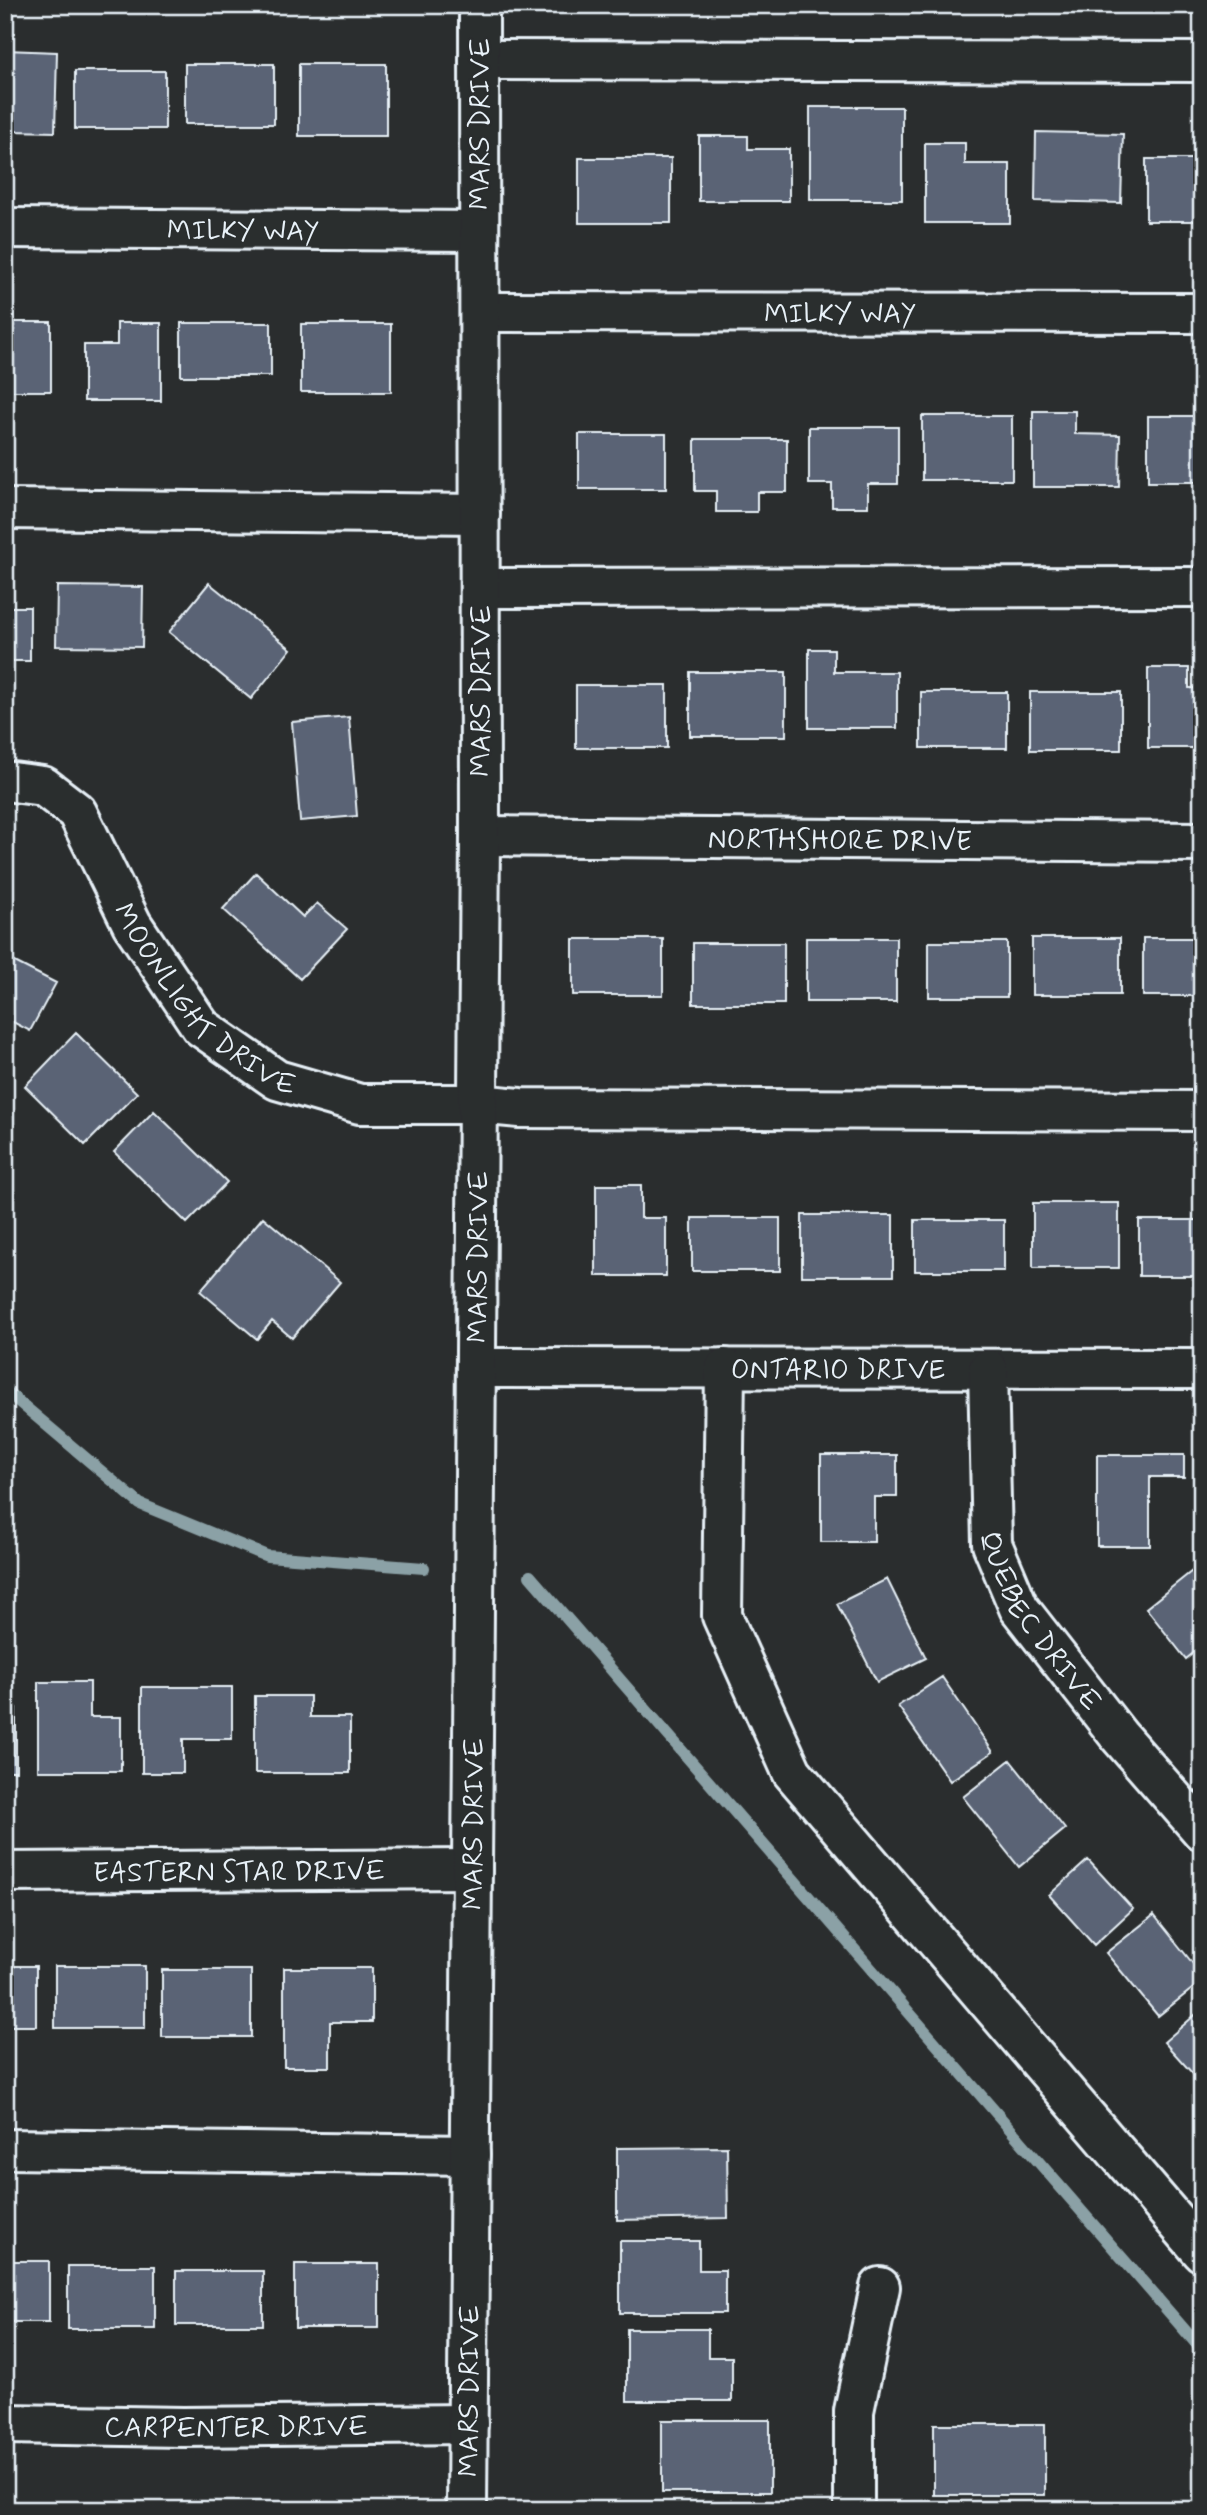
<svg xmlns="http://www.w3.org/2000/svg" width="1207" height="2515" font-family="Mynerve,sans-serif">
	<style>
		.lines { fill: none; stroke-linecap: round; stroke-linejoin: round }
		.stream { stroke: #8ba1a6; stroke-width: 12 }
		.building { fill: #5a6374; stroke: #e8f1f8; stroke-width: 2 }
		.minor-casing { stroke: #e8f1f8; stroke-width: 44 }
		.minor { stroke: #2a2d2e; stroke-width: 38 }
		.labels { text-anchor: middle; stroke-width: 5; stroke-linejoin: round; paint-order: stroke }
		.street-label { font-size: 28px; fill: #e8f1f8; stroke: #2a2d2e }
	</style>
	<rect width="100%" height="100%" fill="#2a2d2e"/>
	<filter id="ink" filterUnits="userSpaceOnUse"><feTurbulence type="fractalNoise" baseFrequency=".0143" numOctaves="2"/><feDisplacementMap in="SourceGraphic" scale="14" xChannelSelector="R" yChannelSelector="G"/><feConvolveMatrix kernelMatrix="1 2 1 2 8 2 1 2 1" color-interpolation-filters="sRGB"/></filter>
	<g filter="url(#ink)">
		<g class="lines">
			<path class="stream" d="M5,1390L140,1504L267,1556L424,1568
				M530,1576L1202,2350"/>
		</g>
		<path class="building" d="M5,50L57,52L55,132L12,131L13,108H5Z
			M185,64H274V124H185Z
			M299,64H386V136H299Z
			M75,71H165V129H75Z
			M810,107H902V200H810Z
			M1036,132L1123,134L1121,203L1035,201Z
			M699,136H748V149H789V201H699Z
			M925,143H965V164H1010V223H925Z
			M579,158H671V223H579Z
			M1146,159H1202V221H1146Z
			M5,322H51V391H5Z
			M117,323H161V401H84V345H117Z
			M181,323H271V376H181Z
			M301,324H391V392H301Z
			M1033,411H1075V434L1120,435L1119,487H1033Z
			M922,416H1012V480H922Z
			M1148,416H1202V482H1148Z
			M809,427H898V484H868V507H832V484H809Z
			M579,434H666V489H579Z
			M695,439H787V492H757V512H716V491H695Z
			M209,583L291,649L251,699L169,632Z
			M57,586L143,587L142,647L56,646Z
			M5,607H30V661H5Z
			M809,649H834V672H897V728H809Z
			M1148,668H1189V688H1202V748H1148Z
			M690,672H786V736H690Z
			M576,685H667V748H576Z
			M921,692H1007V748H921Z
			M1030,692H1121V750H1030Z
			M349,717L357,816L300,821L292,722Z
			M256,873L303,917L317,903L347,929L300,979L223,909Z
			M806,938H896V1002H806Z
			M1032,938H1120V995H1032Z
			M1143,938H1202V996H1143Z
			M573,939H663V995H573Z
			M929,942H1007V997H929Z
			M693,943H784V1004H693Z
			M5,957L56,983L30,1031L5,1018Z
			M76,1033L137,1093L85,1145L25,1086Z
			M154,1111L227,1182L187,1223L114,1152Z
			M596,1185H641V1218H666V1276H596Z
			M1033,1203H1119V1268H1033Z
			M802,1215H893V1276H802Z
			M263,1217L340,1282L292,1338L272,1321L257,1339L200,1291Z
			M692,1218H780V1271H692Z
			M915,1220H1004V1271H915Z
			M1139,1220H1202V1276H1139Z
			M821,1455H897V1497H874V1542H821Z
			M1097,1455H1184V1477H1150V1546H1097Z
			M1202,1563V1646L1186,1659L1146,1608Z
			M887,1579L926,1658L877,1682L837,1604Z
			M942,1677L993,1752L950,1781L898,1706Z
			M38,1682H90V1717H121V1771H38Z
			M142,1687H232V1739H183V1773H142Z
			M255,1696H310V1717H350V1773H255Z
			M5,1708H16V1771H5Z
			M1010,1760L1065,1829L1019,1867L963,1797Z
			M1088,1860L1133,1909L1094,1945L1049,1895Z
			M1154,1915L1202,1975V1981L1158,2016L1106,1953Z
			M5,1966H36V2026H5Z
			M55,1966H145V2028H55Z
			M284,1968H372V2022H330V2067H284Z
			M162,1970H251V2037H162Z
			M1202,2009V2084L1164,2042Z
			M727,2147L728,2218L617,2220V2148Z
			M620,2241H699V2270H725V2313H620Z
			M5,2261H49V2322H5Z
			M295,2264H379V2328H295Z
			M68,2266H155V2329H68Z
			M176,2271H263V2325H176Z
			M627,2329H708V2357H732V2401H627Z
			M662,2420H770V2492H662Z
			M934,2424H1045V2495H934Z"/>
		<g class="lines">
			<defs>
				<g id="minor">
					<path d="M479,60L1202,62"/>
					<path id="s1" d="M5,228L479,231"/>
					<path id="s2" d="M480,312L1202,313"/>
					<path d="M5,509L480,514"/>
					<path d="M480,588L1202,587"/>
					<path id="s3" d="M5,781L43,786L77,812L132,924L201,1027L277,1080L360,1104H478L520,1108L1202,1111"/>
					<path id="s4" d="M480,836L1202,842"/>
					<path id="s5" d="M476,1368L1202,1369"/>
					<path d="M725,1368L722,1616L792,1772L1202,2252"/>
					<path id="s6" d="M988,1369L992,1544L1019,1608L1119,1736L1202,1831"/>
					<path id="s7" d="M5,1872L472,1869"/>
					<path d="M5,2149L470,2155"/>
					<path id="s8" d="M5,2424L183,2427L468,2424"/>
					<path id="s9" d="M467,2510L480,836L479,5"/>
					<path d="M854,2510V2411L880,2287"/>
				</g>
			</defs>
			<use href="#minor" class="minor-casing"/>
			<use href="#minor" class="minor"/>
		</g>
	</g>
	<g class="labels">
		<g class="street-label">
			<text transform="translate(479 124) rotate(-90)" y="10">MARS DRIVE</text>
			<text dy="10" stroke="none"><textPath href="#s1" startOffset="238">MILKY WAY</textPath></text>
			<text dy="10" stroke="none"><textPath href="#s2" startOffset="360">MILKY WAY</textPath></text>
			<text transform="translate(480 691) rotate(-90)" y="10">MARS DRIVE</text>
			<text dy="10" stroke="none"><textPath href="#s4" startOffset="360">NORTHSHORE DRIVE</textPath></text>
			<text dy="10" stroke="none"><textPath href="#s3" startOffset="313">MOONLIGHT DRIVE</textPath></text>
			<text dy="10" stroke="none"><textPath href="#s9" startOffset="1253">MARS DRIVE</textPath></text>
			<text dy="10" stroke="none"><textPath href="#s5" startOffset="362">ONTARIO DRIVE</textPath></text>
			<text dy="10" stroke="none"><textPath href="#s6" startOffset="266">QUEBEC DRIVE</textPath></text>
			<text dy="10" stroke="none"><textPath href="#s9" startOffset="686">MARS DRIVE</textPath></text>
			<text dy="10" stroke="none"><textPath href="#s7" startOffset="234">EASTERN STAR DRIVE</textPath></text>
			<text dy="10" stroke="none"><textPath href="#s9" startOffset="119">MARS DRIVE</textPath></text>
			<text dy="10" stroke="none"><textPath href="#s8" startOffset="231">CARPENTER DRIVE</textPath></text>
		</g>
	</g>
	<rect width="1207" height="2515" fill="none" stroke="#2a2d2e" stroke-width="28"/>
	<rect x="14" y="14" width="1179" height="2487" fill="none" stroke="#e8f1f8" stroke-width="2.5" filter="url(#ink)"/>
</svg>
